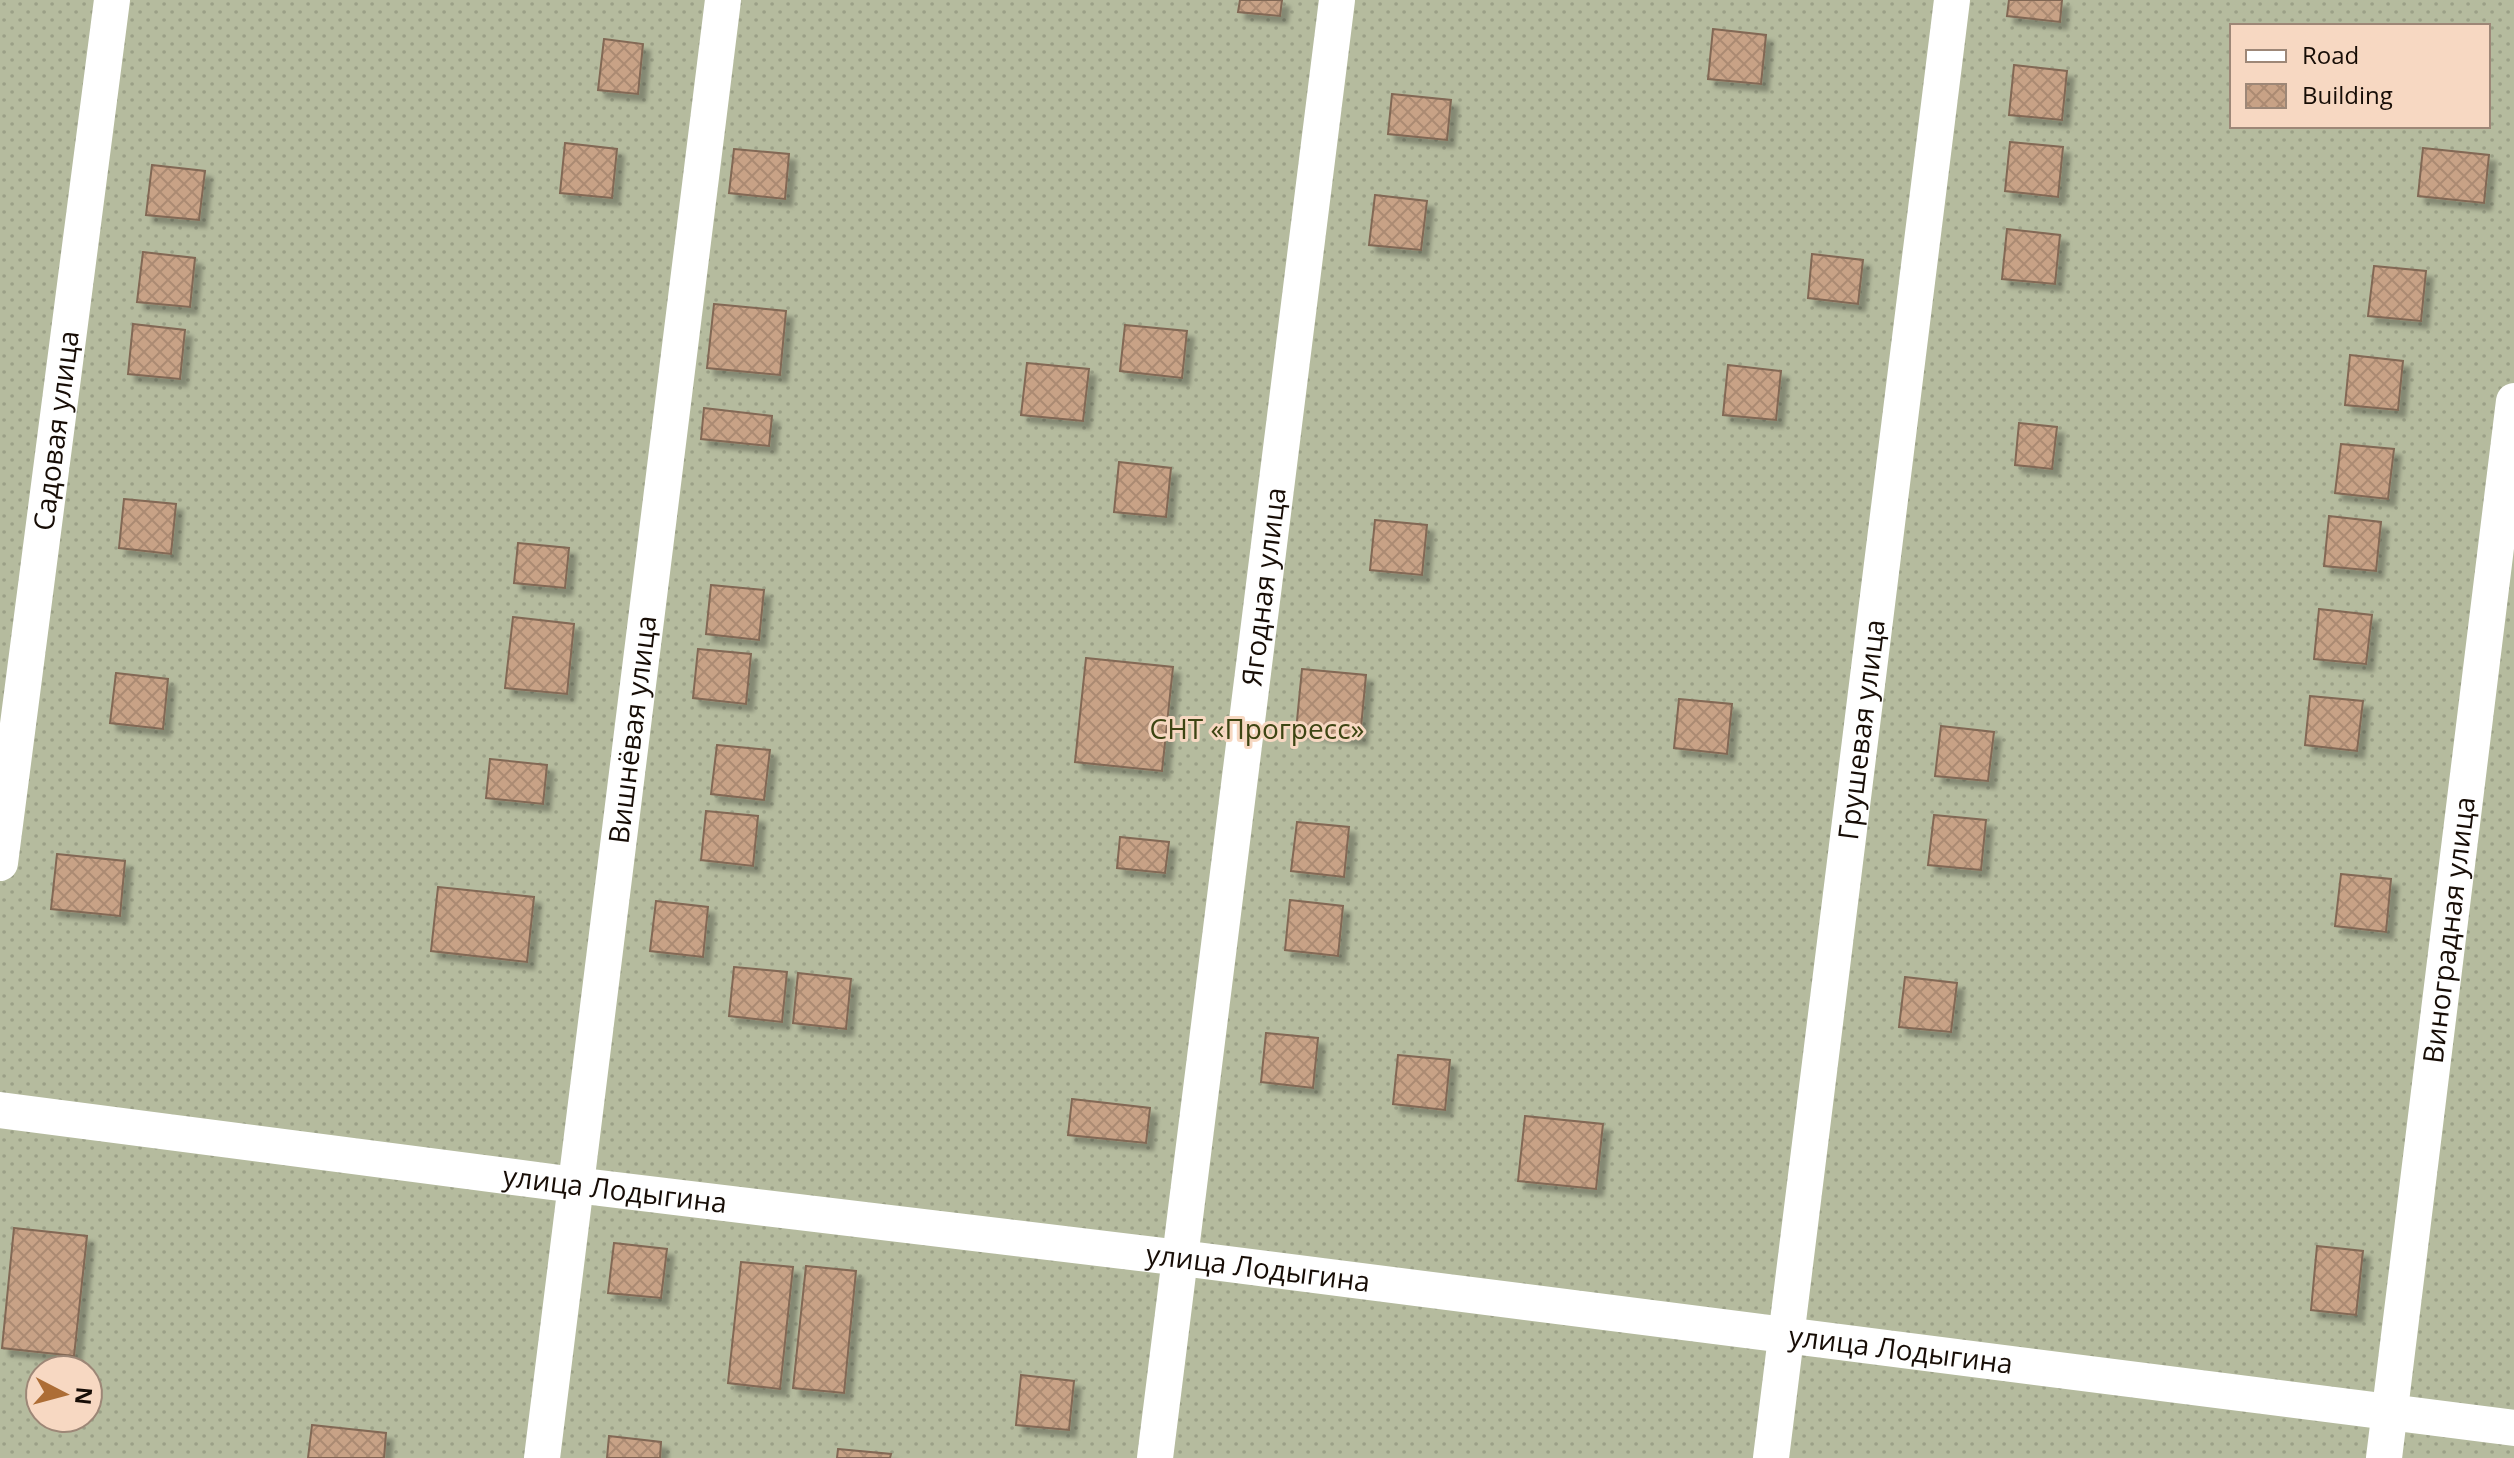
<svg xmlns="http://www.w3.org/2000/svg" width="2514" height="1458" font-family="'Open Sans',sans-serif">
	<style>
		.garden { fill: url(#garden-dots); fill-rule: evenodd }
		.building { fill: url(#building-cross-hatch); stroke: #826854; stroke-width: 2; filter: url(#shadow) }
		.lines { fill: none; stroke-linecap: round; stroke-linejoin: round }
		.minor { stroke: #fff; stroke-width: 36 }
		.labels { text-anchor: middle; stroke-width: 6; stroke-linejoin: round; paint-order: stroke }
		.street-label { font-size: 28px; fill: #170d06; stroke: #f7d8c2 }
		.park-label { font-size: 28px; fill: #3d4513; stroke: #f7d8c2 }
	</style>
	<defs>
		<pattern id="garden-dots" width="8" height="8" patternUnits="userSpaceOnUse" patternTransform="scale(2)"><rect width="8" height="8" fill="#b5bb9e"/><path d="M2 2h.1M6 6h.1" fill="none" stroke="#9ba087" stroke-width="1.8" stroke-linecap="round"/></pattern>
		<pattern id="building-cross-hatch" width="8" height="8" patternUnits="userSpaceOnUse" patternTransform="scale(2)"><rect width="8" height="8" fill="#c8a286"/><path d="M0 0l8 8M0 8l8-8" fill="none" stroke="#ab8a72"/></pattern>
		<filter id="shadow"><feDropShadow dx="7" dy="7" stdDeviation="2" flood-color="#0004"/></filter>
	</defs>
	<rect width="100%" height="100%" fill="#f7d8c2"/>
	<path class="garden" d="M0,0H2514V1458H0ZM2232,26H2488V126H2232ZM40,1370H88V1418H40Z"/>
	<path class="building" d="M1240,0H1282L1280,16L1238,12Z
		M2009,0H2062L2060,22L2007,16Z
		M1713,29L1766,35L1761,84L1708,79Z
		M604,39L643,44L638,94L598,90Z
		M2014,65L2067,71L2062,120L2009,115Z
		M1392,94L1451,100L1447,140L1388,134Z
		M2010,142L2063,147L2058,197L2005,191Z
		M565,143L617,149L612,198L560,193Z
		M2423,148L2489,155L2484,203L2418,196Z
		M734,149L789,154L785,199L729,193Z
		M152,165L205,171L199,220L146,215Z
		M1375,195L1427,201L1421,250L1369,245Z
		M2007,229L2060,235L2055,284L2002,279Z
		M143,252L195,258L190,307L137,302Z
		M1812,254L1863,260L1858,304L1808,298Z
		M2374,266L2426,271L2421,321L2368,316Z
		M714,304L786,311L780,375L707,368Z
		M133,324L185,330L180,379L128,374Z
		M1125,325L1187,331L1182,378L1120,371Z
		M2350,355L2403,361L2398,410L2345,405Z
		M1027,363L1089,369L1083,421L1021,415Z
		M1728,365L1781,371L1776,420L1723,415Z
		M704,408L772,416L769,446L701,439Z
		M2019,423L2057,427L2052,469L2015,465Z
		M2341,444L2394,449L2388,499L2335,493Z
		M1119,462L1171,468L1166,517L1114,512Z
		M124,499L176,504L171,554L119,548Z
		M2329,516L2381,522L2376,571L2324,566Z
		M1375,520L1427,525L1422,575L1370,570Z
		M518,543L569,548L565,588L514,583Z
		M711,585L764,590L759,640L706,634Z
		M2319,609L2372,615L2366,664L2314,659Z
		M513,617L574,624L567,694L505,688Z
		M698,649L751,654L746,704L693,698Z
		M1086,658L1173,667L1162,771L1075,762Z
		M1302,669L1366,675L1360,738L1296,731Z
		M116,673L168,679L163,729L110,723Z
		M2310,696L2363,701L2357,751L2305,745Z
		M1679,699L1732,704L1727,754L1674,748Z
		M1941,726L1994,732L1988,781L1935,776Z
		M717,745L770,750L764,800L711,794Z
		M490,759L547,765L543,804L486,798Z
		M706,811L758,816L753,866L701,860Z
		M1934,815L1986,820L1981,870L1928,865Z
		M1297,822L1349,827L1344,877L1291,871Z
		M1120,837L1169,842L1165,873L1117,868Z
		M57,854L125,861L120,916L51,909Z
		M2341,874L2391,879L2386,932L2335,926Z
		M438,887L534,897L527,962L431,951Z
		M1290,900L1343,906L1338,956L1285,950Z
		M656,901L708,907L703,957L650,951Z
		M734,967L787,972L782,1022L729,1016Z
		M798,973L851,979L846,1029L793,1023Z
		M1905,977L1957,983L1951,1032L1899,1027Z
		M1266,1033L1318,1038L1313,1088L1261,1082Z
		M1398,1055L1450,1060L1445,1110L1393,1104Z
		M1072,1099L1150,1108L1146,1143L1068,1135Z
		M1525,1116L1603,1124L1596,1189L1518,1181Z
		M14,1228L87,1236L74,1356L2,1348Z
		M614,1243L667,1249L661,1298L608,1293Z
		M2317,1246L2363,1251L2356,1315L2311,1310Z
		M741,1262L793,1267L780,1389L728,1383Z
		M806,1266L856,1271L844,1393L793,1388Z
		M1021,1375L1074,1381L1069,1430L1016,1425Z
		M312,1425L386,1433L384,1458H308Z
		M609,1436L661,1442L660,1458H607Z
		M838,1449L891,1454L890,1458H837Z"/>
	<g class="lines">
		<g class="minor">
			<path id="s1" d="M0,863L112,0"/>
			<path id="s2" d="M0,1110L575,1185L1181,1258L2514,1428"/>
			<path id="s3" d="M542,1458L723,0"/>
			<path id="s4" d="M1155,1458L1337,0"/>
			<path id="s5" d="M1771,1458L1952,0"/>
			<path id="s6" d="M2384,1458L2514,401"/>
		</g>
	</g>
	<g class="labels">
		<g class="street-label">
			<text dy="10" stroke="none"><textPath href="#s1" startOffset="436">Садовая улица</textPath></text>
			<text dy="10" stroke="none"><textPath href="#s4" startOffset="878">Ягодная улица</textPath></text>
			<text dy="10" stroke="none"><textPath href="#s3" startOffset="734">Вишнёвая улица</textPath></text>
			<text dy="10" stroke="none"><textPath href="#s5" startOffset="734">Грушевая улица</textPath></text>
			<text dy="10" stroke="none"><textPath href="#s6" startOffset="532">Виноградная улица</textPath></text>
			<text dy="10" stroke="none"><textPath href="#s2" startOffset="620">улица Лодыгина</textPath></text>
			<text dy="10" stroke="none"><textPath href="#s2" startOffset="1268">улица Лодыгина</textPath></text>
			<text dy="10" stroke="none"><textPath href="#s2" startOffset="1916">улица Лодыгина</textPath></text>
		</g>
		<g class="park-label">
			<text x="1257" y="739">СНТ «Прогресс»</text>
		</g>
	</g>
	<rect x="2230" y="24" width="260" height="104" fill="#f7d8c2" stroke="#9d8777" stroke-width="2"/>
	<rect x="2246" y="50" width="40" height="12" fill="#ffffff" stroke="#9d8777" stroke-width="2"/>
	<text x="2302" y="64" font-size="24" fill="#170d06">Road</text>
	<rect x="2246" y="84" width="40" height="24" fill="url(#building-cross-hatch)" stroke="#9d8777" stroke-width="2"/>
	<text x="2302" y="104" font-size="24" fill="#170d06">Building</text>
	<g transform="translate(64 1394) rotate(96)"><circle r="38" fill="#f7d8c2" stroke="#9d8777" stroke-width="2"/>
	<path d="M0-6L14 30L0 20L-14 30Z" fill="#ad6d35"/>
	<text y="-12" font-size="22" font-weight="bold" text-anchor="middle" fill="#170d06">N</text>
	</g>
</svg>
